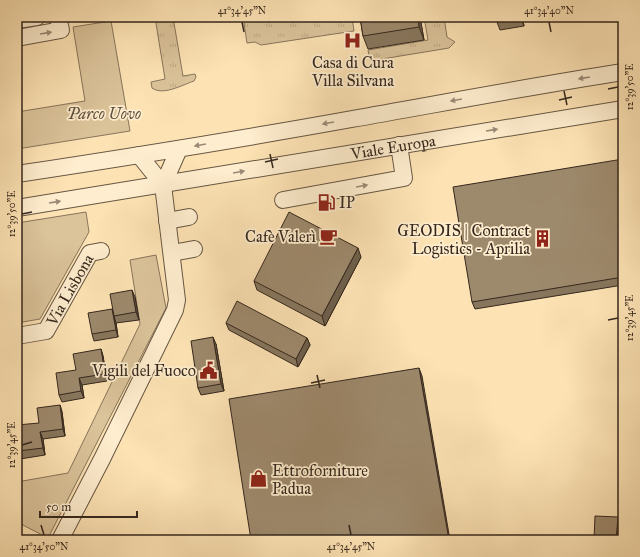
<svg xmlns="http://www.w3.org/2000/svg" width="640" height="557" font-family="'IM FELL Great Primer',serif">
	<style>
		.grass { fill: url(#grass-tufts); stroke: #88755c }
		.park { fill: #dbc39a; stroke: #88755c }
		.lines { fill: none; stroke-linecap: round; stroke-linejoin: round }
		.minor-casing { stroke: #675643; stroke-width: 18 }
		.minor { stroke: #feedce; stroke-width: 16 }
		.wall { fill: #87765d; stroke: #35271d }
		.shaded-wall { fill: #6e604c; stroke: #35271d }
		.building { fill: #9d896c; stroke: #35271d }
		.oneway { fill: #9a8a76 }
		.ticks { fill: none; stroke: #35271d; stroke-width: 1.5 }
		.labels { text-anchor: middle; stroke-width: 3.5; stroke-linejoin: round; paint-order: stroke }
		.poi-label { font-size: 16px; fill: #35271d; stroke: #feedce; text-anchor: end }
		.park-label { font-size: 16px; font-style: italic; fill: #5e4e3c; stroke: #feedce }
		.street-label { font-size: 16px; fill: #35271d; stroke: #feedce }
		.neatline { fill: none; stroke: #35271d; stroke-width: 1.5 }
		.ticks-label { font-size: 10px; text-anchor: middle; fill: #35271d }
	</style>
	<defs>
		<pattern id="grass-tufts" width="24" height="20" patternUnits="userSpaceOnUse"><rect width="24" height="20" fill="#dbc39a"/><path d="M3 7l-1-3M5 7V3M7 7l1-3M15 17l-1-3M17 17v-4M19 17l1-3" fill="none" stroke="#bda884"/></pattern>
	</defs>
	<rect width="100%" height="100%" fill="#fde3b4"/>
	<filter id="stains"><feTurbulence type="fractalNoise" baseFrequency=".005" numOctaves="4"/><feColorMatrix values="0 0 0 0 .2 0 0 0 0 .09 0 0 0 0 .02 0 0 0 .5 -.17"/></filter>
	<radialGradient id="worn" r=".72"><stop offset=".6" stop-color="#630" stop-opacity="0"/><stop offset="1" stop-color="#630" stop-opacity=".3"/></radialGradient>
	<path class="grass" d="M155,17H173L183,76L195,74L196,77L194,81C182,85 163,96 152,88L151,82L165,79Z
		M243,17H352L354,31L261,45L255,42L247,43Z
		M424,17H444L447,37L455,42L449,48L370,61L368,50L428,40Z"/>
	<path class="park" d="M111,21L130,131L17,149V112L85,101L73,27Z
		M86,212L89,232L40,319L17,323V223Z
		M156,255L166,308L48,538L17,522V482L68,473L140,324L130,260Z"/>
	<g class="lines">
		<defs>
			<g id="minor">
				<path d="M17,20L37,17"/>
				<path d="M17,38L61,30L58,17"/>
				<path d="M139,155L163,185"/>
				<path d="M17,174C129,157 241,139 352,119C443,103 532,86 623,72"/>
				<path d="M163,185L179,149"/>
				<path d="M283,200L404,178L399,145"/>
				<path id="s1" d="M17,208L623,109"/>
				<path d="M167,221L189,217"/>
				<path d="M172,253L194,249"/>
				<path id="s2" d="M17,336L46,331L90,253L101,251"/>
				<path d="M60,540L102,459L175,310L177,300L163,185"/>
			</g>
		</defs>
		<use href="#minor" class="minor-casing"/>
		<use href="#minor" class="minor"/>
	</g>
	<path class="wall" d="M360,17H420L424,40L368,49L363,36Z
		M496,17H522L524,26L500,30L497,22Z
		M623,159V285L475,309L472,302Z
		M361,257L325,326L257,290L254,281Z
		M135,297L139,320L116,323L118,337L94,341L92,334Z
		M226,323L307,338L310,345L298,367L229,330Z
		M216,344L224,391L201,395L198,388Z
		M101,349L103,356L107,381L82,385L84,398L62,402L59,395Z
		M60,405L62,412L65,436L43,439L45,455L20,459L18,451L39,423Z"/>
	<path class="shaded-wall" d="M418,17H420L424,40L419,27Z
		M521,17H522L524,26L521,19Z
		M358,248L361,257L325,326L322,316Z
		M132,290L135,297L139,320L136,312Z
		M112,309L116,323L118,337L116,330Z
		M213,337L216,344L224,391L221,384Z
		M307,338L310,345L298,367L296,359Z
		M101,349L103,356L107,381L105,374Z
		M419,368L422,376L450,540H449Z
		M79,378L82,385L84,398L81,391Z
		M60,405L62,412L65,436L63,429Z
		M40,432L43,439L45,455L43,448Z
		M618,517L620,522L618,540H616Z"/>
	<path class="building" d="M360,17H418L419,27L363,36Z
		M496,17H521V19L497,22Z
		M623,159V277L472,302L453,187Z
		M289,212L358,248L322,316L254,281Z
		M132,290L136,312L114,316L110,294Z
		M237,301L307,338L296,359L226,323Z
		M112,309L116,330L92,334L88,313Z
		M213,337L221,384L198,388L191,341Z
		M101,349L105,374L79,378L81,391L59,395L56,373L76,370L73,354Z
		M419,368L449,540H251L229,399Z
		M60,405L63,429L40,432L43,448L18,451L17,425L39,423L37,408Z
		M595,516L618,517L616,540H594Z"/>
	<defs><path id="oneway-solid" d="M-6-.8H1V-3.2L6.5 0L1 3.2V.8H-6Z"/></defs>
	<g class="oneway">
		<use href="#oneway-solid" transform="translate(46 33) rotate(-9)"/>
		<use href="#oneway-solid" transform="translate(584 78) rotate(171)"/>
		<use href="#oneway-solid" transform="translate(456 100) rotate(170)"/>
		<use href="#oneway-solid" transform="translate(328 123) rotate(170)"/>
		<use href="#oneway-solid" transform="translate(492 130) rotate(-9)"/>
		<use href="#oneway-solid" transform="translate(200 145) rotate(170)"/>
		<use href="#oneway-solid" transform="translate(239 172) rotate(-10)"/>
		<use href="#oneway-solid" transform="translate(362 186) rotate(-10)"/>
		<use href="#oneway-solid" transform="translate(55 202) rotate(-9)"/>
	</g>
	<path class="ticks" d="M242,22L244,32M549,22L551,32M608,89L618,87M564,91L567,105M559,100L572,97M270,154L273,168M265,162L278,159M22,214L32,212M608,320L618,318M317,375L320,388M311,383L325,380M22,445L32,442M41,525L44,535M349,525L351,535"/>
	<defs>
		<symbol id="hospital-bare" viewBox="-9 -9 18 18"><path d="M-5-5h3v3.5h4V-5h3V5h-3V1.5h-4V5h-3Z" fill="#8f2418" stroke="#feedce" stroke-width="2.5" paint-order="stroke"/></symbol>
		<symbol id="fuel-bare" viewBox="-9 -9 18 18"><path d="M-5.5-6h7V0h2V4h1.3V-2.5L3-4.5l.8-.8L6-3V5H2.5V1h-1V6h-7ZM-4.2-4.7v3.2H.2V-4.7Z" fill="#8f2418" stroke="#feedce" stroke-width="2.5" paint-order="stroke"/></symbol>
		<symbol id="cafe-bare" viewBox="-9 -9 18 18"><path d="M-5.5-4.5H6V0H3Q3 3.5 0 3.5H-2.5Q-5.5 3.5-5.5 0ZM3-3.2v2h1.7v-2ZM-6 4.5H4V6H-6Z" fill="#8f2418" stroke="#feedce" stroke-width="2.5" paint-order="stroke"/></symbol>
		<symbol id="building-bare" viewBox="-9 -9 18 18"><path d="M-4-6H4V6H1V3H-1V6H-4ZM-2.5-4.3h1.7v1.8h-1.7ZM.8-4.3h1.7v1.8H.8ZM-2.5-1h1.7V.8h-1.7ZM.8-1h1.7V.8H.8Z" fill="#8f2418" stroke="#feedce" stroke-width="2.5" paint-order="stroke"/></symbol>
		<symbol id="civic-bare" viewBox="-9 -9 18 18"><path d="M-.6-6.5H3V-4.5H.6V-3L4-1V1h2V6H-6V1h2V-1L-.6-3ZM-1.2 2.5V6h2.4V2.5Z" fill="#8f2418" stroke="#feedce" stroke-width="2.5" paint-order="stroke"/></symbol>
		<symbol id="shop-bare" viewBox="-9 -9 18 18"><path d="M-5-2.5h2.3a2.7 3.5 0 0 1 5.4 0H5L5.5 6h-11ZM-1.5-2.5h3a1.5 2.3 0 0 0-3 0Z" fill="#8f2418" stroke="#feedce" stroke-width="2.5" paint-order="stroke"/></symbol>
	</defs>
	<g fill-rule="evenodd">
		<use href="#hospital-bare" x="340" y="28" width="25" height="25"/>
		<use href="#fuel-bare" x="314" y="190" width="25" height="25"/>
		<use href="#cafe-bare" x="316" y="224" width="25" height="25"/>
		<use href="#building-bare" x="530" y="226" width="25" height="25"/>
		<use href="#civic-bare" x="196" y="358" width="25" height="25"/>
		<use href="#shop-bare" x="246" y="466" width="25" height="25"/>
	</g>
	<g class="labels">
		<g class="poi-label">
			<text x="353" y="68" text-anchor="middle">Casa di Cura<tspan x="353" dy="18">Villa Silvana</tspan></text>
			<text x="339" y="208" text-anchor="start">IP</text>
			<text x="530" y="236">GEODIS | Contract<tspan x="530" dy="18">Logistics - Aprilia</tspan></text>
			<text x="316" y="242">Cafè Valerì</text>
			<text x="196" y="376">Vigili del Fuoco</text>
			<text x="272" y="476" text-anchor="start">Ettroforniture<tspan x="272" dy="18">Padua</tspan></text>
		</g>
		<g class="park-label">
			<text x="104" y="119">Parco Uovo</text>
		</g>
		<g class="street-label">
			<text dy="6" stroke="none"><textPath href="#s1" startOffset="381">Viale Europa</textPath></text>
			<text dy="6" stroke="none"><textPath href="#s2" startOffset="77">Via Lisbona</textPath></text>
		</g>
	</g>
	<rect width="640" height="557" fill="none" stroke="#fde3b4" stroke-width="44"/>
	<path d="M40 511v6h97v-6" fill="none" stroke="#35271d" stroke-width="2"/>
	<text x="46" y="511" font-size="12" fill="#35271d" stroke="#feedce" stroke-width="3" paint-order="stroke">50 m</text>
	<rect x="22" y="22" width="596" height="513" class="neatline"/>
	<g class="ticks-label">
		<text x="242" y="14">41°34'45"N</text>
		<text x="549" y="14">41°34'40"N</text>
		<text transform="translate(629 87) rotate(-90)" y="4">12°39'50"E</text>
		<text transform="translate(11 214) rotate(-90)" y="4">12°39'50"E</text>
		<text transform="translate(629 318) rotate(-90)" y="4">12°39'45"E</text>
		<text transform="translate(11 445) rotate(-90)" y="4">12°39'45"E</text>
		<text x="44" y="550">41°34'50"N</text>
		<text x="351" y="550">41°34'45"N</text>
	</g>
	<rect width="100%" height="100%" filter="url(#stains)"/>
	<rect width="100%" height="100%" fill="url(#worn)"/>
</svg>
